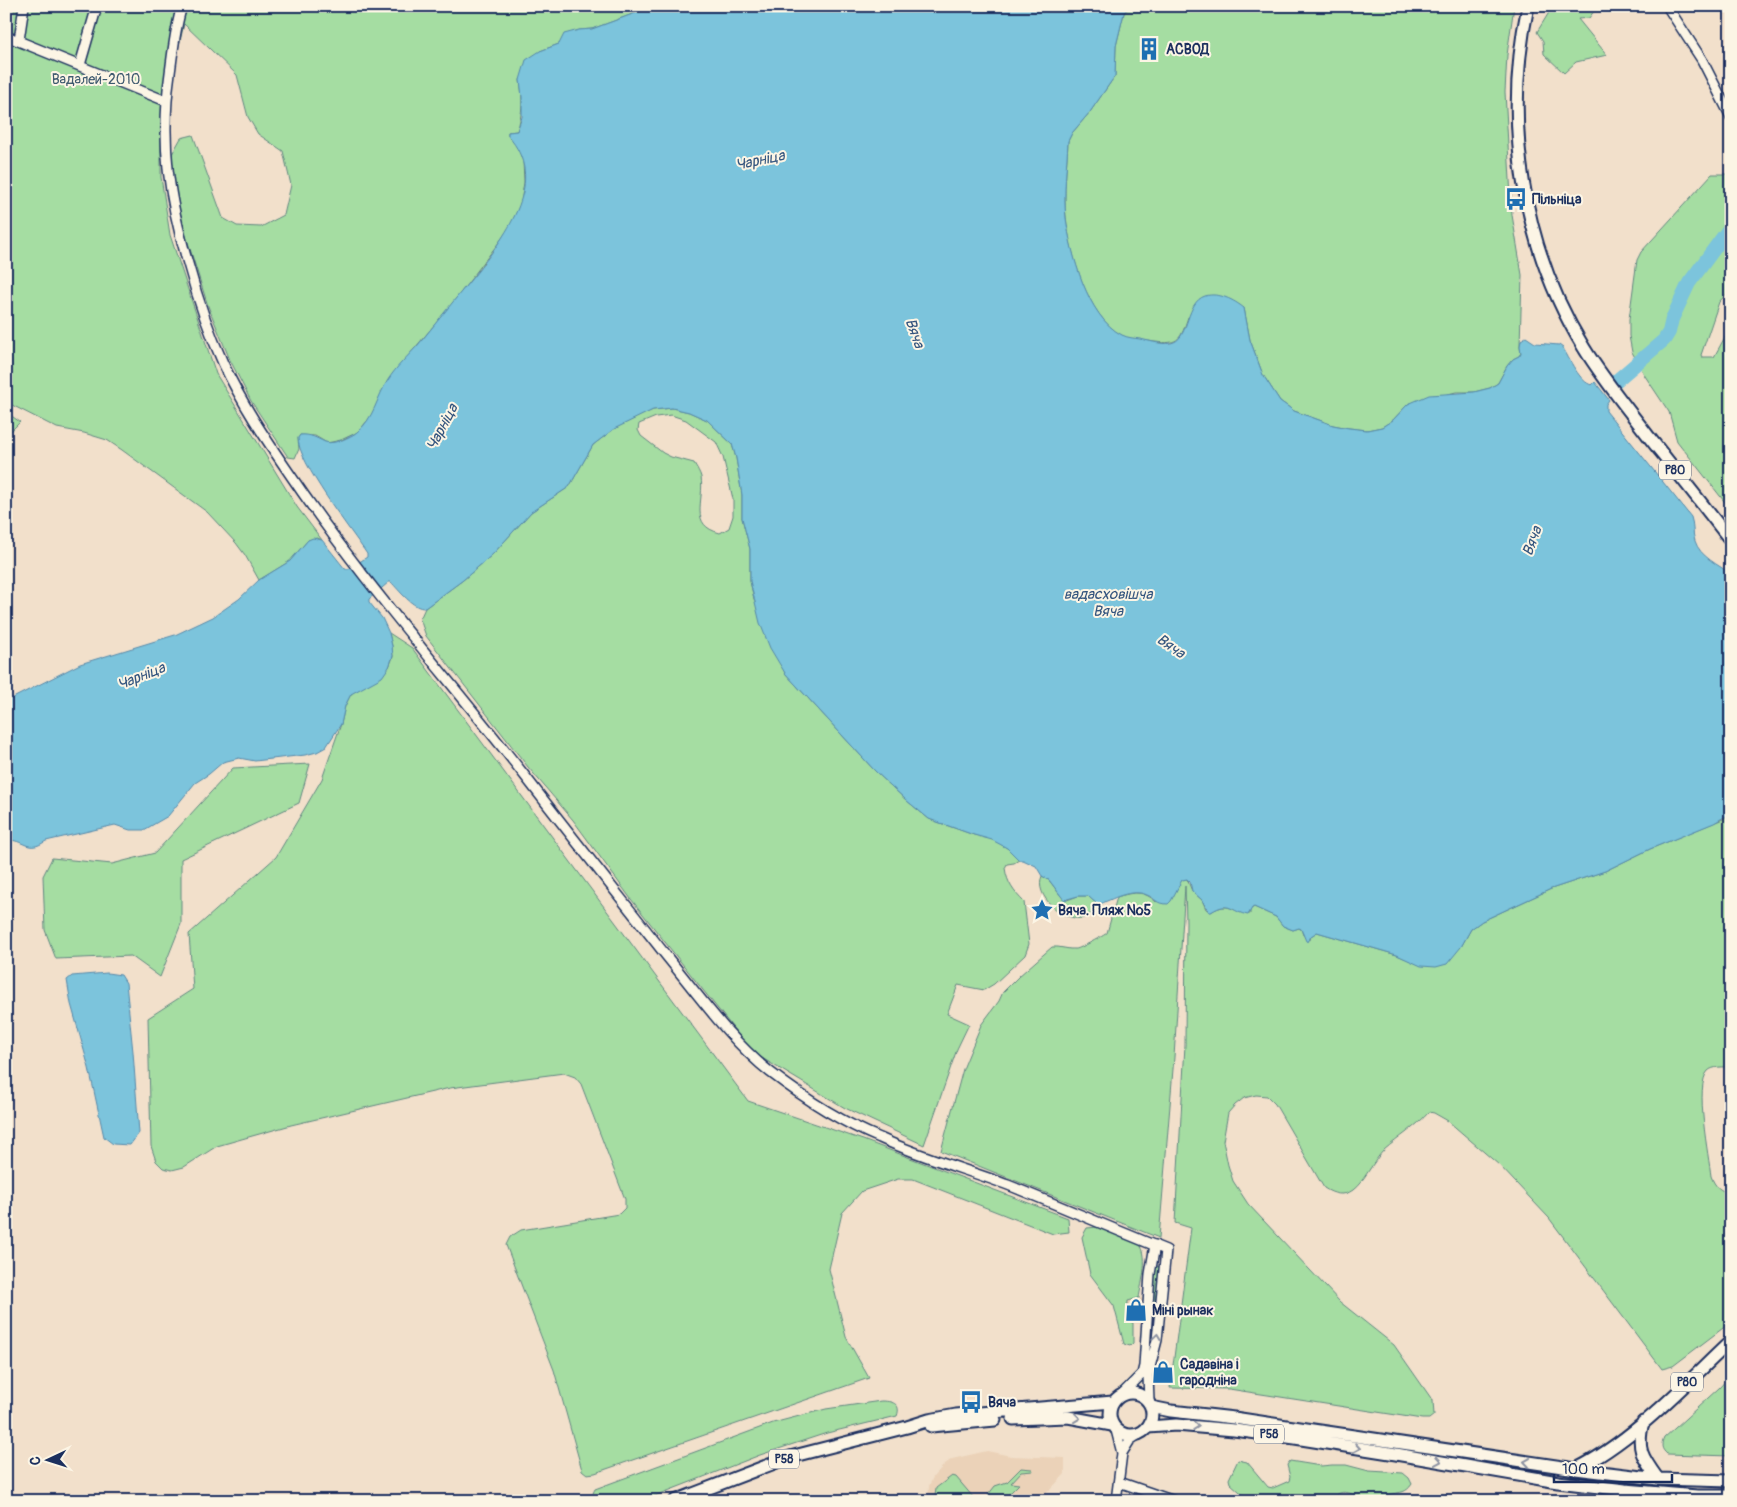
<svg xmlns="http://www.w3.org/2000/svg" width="1737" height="1507" font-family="Pangolin,sans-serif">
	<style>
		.built { fill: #ebd2b8 }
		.green { fill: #a5dda2; stroke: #608680; fill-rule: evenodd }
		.water { fill: #7bc4dc; stroke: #58a }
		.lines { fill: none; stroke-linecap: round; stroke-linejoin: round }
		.river { stroke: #7bc4dc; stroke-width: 14 }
		.minor-casing { stroke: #1b2f5e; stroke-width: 12 }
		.major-casing { stroke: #1b2f5e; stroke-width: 15 }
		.minor { stroke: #fcf5e5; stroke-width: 9 }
		.major { stroke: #fcf5e5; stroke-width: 11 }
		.oneway { stroke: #8c92a2 }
		.labels { text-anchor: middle; stroke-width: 4; stroke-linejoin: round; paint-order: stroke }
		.shield { fill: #fcf5e5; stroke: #5e6a86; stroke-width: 1 }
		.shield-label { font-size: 12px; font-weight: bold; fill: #1b2f5e }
		.poi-label { font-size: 14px; font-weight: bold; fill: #1b2f5e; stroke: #fcf5e5; text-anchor: start }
		.park-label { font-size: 14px; fill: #3e5a6f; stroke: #fcf5e5 }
		.water-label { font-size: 15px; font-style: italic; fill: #33547e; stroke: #fcf5e5 }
	</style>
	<rect width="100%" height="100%" fill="#f2e0cb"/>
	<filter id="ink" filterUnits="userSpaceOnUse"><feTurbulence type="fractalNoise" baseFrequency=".02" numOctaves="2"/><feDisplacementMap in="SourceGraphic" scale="10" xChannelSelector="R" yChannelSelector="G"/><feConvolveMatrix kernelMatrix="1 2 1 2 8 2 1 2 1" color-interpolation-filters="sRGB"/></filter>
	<g filter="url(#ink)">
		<path class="built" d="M1139,1298L1146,1299L1144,1324L1133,1323L1127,1319L1128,1301Z
			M987,1451L1011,1456L1065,1458V1474L1045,1495L1042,1501H928L929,1486L933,1477L945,1464L952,1459Z"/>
		<path class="green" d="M6,6H663L649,8L592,29L579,30L559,44L540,51L520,80C523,98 523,113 517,131L508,132V136L517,145L523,161L524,182L521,203L509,229L452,304L388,380L372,415L358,432L341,440L327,443L315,436L300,435L298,438L299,449L295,458L288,457L251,401L230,360L208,306L185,233L174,186L172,154L181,138L193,135L223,218L237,226L261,227L284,215L291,185L283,151L258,134L248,117L237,75L184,24L162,118L161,138V177L170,235L216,374L297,507L322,540L317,538L308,540L290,561L259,580L245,555L236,543L207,512L122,450L107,440L84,433L57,428L6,402Z
			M1140,6C1149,6 1195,9 1200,6H1514L1507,55L1505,92L1512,215L1522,275L1520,346L1521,353L1519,356L1513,359L1507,366L1498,383L1490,388L1474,392H1456L1408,404L1393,420L1382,427L1367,430L1349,428L1333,425L1294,411L1280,401L1263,375L1250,340L1244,308L1188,317C1181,338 1180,345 1155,342C1144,340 1131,340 1121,335C1087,316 1070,253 1066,217C1063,193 1067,166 1068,141L1072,133L1090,112L1115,76L1116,46L1124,13L1126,10Z
			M1553,6L1597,7L1589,18L1578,19L1607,55L1576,62L1564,73L1544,54L1543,41L1537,32Z
			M1712,174H1731V289L1719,302L1701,355L1702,357H1714L1731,326V510L1677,441L1669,412L1645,376L1632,352L1629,336V319L1637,260L1641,252Z
			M672,408L689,412L707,420L732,444L736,458L742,495V518L750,549V581L754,599L785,673L875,771L906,800L929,819L974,835L992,839L1007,848L1019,860L1014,863L1007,864L1005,868C1007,883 1014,892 1024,902L1029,944L1025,955L994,984L984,990L958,985L947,1014L969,1024L957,1049L924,1145L845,1108L752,1052L631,899L573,820L528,767L426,636L420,619L425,608L463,580L493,554L531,512L569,487L593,445L614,429L636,417L653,410ZM671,415L686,420L716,442L723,457L733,499V516L729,528L720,533C688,525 705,501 701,477C700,473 697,468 694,463L671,457L663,453L641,436L638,430L639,424L656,417Z
			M6,412L20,422L6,436Z
			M389,633L412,648L748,1101L863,1140L1068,1218L1069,1232L1053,1234L913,1179H898L862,1191L842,1213L829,1269L846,1337L869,1378L595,1473L587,1474L582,1470L554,1370L506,1245L510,1237L521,1230L619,1214L625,1208V1199L581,1084L575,1077L564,1073L450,1088L291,1125L217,1146L184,1167L172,1170L163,1168L156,1161L151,1146L148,1018L193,989L189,934L276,857L322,779L341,724L345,706L351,694L389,667L393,657L392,646Z
			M310,764L299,803L181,859V924L160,977L131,956L56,959L45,930L43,876L52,858L112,864L155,853L233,768Z
			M1731,813V1067C1724,1067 1713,1066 1708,1071C1694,1085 1709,1157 1711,1176C1715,1187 1720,1191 1731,1193V1322L1673,1366L1662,1369L1549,1218L1499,1165L1448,1121L1434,1113L1429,1112C1416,1127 1399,1137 1384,1150C1374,1160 1363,1183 1353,1190C1344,1197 1333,1194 1324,1188L1275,1104L1267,1096L1256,1095L1244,1098L1235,1105L1228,1113L1223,1141L1228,1165L1233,1181L1248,1204L1340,1302L1394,1345L1433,1401L1434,1415L1429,1419H1422L1229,1389L1170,1388L1191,1228L1175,1223L1185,1045L1186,922L1185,886L1174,1057L1159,1238L941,1151L963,1069L981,1025L999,1001L1003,992L1019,976L1052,947C1060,946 1068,950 1076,949C1079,949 1105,935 1107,933L1117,897C1133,892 1144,890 1156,902L1182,880L1187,879L1192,891L1202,900L1206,909L1211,912C1230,900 1232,913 1250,914V910L1254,907L1276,917L1283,926L1293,930L1299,928L1301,929L1303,935L1310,940L1311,936L1317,932L1397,955L1421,965L1461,947L1471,929L1482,921L1551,889L1605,871L1650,849L1723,819Z
			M1042,876C1054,881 1056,895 1067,900L1078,896H1088L1098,905C1094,910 1090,916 1083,918C1064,922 1033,896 1042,876Z
			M1097,1227C1105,1230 1132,1238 1137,1242C1151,1252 1141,1284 1139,1298L1128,1301L1127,1319L1133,1323V1343L1130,1346L1124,1344L1114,1306L1090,1274L1082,1237L1087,1228Z
			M1157,1266L1160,1267L1153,1337C1148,1327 1152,1277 1157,1266Z
			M1731,1375V1456L1667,1454C1661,1449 1661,1445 1664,1438L1719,1388Z
			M881,1401C891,1401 902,1403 897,1416L827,1433L760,1455L642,1501H594C591,1497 593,1493 595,1489L773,1423L826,1409Z
			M1238,1460L1247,1462L1268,1487L1273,1488L1289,1481L1290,1477L1287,1465L1290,1461L1321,1466L1332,1465H1346L1369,1471L1403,1473L1409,1478L1412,1484C1406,1493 1401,1492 1392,1494C1384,1496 1378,1502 1369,1501C1355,1498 1343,1483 1331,1501H1250L1230,1483L1229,1479Z
			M1021,1468L1032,1469L1033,1471L1021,1472L1011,1483L1019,1484L1002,1501H993L988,1495L995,1486L1007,1482Z
			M952,1476L956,1477L973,1497L970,1501H934L936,1488Z"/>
		<path class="water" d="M663,6L698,9L706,6H1140L1126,10L1124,13L1116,46L1115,76L1090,112L1072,133L1068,141C1067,166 1063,193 1066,218C1071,253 1087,317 1122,335C1128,338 1134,338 1140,339C1150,341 1165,346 1174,342C1189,336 1186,302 1205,296C1219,292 1234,300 1244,308L1250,340L1263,375L1280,401L1294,411L1333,425L1349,428L1367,430L1382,427L1393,420L1408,404L1429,395L1474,392L1490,388L1498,383L1507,366L1513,359L1519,356L1521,353L1520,346L1521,340L1526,337L1535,343L1559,345L1563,348C1569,358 1580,383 1592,385L1595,382L1609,400L1606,404V411L1691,517C1694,525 1692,533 1695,541C1700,557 1719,565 1731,574V813L1714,823L1650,849L1605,871L1551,889L1482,921L1471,929L1461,947L1447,964L1436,967L1421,966L1397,955L1317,932L1311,936L1308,942L1306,941L1301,929L1299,928L1293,930L1283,926L1276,917L1254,907L1252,908L1248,915C1231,912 1230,900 1211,912H1209L1202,900L1192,891L1190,882L1187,879L1182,880L1171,901L1168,904C1155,904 1157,899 1147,895C1132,888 1112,899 1098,905L1088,896H1078L1064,900L1049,880L1042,876L1036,866L1023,860H1019L1007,848L992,840L974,835L929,819L906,800L875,771L785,673L770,648L760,623L750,581V549L742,518V495L736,458L732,444L707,420L689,412L672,408L653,410L614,429L593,445L569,487L531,512L493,554L463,580L425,608C413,609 399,590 391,582H389L369,599V602L382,618L389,633L392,646L393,656L389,667L382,677L351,694L345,706L341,724L326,747L317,752L305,755L255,761L239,758L223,762L209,774L195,783L168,816L144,830H130L115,825L46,841C27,854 25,839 6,840V704L11,699L80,664L175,635L213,617L239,599L259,580L290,561L308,540L313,538L322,540L345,569H349L367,557V554C352,532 297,461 298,438L300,435C311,434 316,438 325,442C334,445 351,437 357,432C374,419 377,396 388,380C396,367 408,356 418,345C438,320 458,296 478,271C507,233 548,180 508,136V132L517,131L522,117V97L520,80L526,60L540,51L559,44L564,34L579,30L592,29L649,8Z
			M107,973L121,975L126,983L133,1052L139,1133L130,1145L113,1144L104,1137L89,1068L71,1004L67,980L72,976Z"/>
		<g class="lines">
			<path class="river" d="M1616,381L1664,340L1669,332L1672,319L1689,283L1731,226"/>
			<defs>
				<path id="minor" d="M182,6C175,28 173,51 170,73C160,143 169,200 189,267C198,300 209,332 223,363C241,402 265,438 289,473C361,580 446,675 525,776C572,837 620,897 668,958C699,996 731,1041 770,1072C804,1098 841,1122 880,1138C921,1157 965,1169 1008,1185C1061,1206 1113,1229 1166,1250L1157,1340L1148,1375L1149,1402
					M1667,6L1702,60L1731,117
					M6,36L166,101
					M19,40L24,6
					M80,65L97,6
					M1122,1394L1142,1374L1144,1366L1150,1274L1155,1245
					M1122,1453L1130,1440L1142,1432
					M1119,1482L1174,1501
					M1116,1501L1122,1453L1116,1430"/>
				<path id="major" d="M1528,6C1503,122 1522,247 1584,348C1603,379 1627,408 1649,437C1676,471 1704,506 1731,541
					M1110 1414a21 21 0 1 1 42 0a21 21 0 1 1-42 0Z
					M1151,1407L1171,1411L1234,1418L1576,1469L1658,1479L1731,1481
					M1013,1419L1068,1417L1112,1425
					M1643,1422C1636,1449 1642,1457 1658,1479
					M931,1426L995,1420
					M1148,1427L1176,1425L1234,1430L1295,1438L1390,1453L1558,1482L1625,1490L1697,1496H1731
					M1576,1469C1633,1441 1684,1385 1731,1341
					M675,1501L790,1457L907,1427L929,1420L956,1415L1113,1402"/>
			</defs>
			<use href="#minor" class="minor-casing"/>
			<use href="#major" class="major-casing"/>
			<use href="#minor" class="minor"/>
			<use href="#major" class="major"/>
		</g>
		<defs><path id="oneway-chevron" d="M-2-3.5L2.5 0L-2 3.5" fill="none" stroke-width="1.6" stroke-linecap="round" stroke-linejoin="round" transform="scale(1.25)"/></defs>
		<g class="oneway">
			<use href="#oneway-chevron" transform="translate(1157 1337) rotate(-82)"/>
			<use href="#oneway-chevron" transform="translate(1077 1418) rotate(7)"/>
			<use href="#oneway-chevron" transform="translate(1196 1426) rotate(5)"/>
			<use href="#oneway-chevron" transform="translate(1357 1448) rotate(9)"/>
			<use href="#oneway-chevron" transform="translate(1438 1461) rotate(10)"/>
			<use href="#oneway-chevron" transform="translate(1527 1462) rotate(-172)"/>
		</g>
	</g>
	<defs>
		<symbol id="building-bare" viewBox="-9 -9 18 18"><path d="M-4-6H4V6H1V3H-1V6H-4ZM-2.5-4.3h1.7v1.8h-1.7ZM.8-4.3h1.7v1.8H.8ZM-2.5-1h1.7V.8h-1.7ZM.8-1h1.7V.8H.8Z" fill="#1f6fb2" stroke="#fcf5e5" stroke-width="2.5" paint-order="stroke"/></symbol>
		<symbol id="bus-bare" viewBox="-9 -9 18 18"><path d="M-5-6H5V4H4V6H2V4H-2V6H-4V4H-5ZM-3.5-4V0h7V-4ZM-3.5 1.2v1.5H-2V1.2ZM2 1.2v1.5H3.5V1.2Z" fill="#1f6fb2" stroke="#fcf5e5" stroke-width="2.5" paint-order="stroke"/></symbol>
		<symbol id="sight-bare" viewBox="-9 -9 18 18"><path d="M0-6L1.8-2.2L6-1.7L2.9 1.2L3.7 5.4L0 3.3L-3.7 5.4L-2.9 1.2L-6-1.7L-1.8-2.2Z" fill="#1f6fb2" stroke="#fcf5e5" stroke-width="2.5" paint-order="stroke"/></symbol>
		<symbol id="shop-bare" viewBox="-9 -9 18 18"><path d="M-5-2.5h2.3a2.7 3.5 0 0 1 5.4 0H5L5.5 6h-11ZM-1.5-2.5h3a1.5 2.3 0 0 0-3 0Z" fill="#1f6fb2" stroke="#fcf5e5" stroke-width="2.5" paint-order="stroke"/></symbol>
	</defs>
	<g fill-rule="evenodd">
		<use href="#building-bare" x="1133" y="33" width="32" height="32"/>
		<use href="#bus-bare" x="1500" y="183" width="32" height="32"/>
		<use href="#sight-bare" x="1026" y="894" width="32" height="32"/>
		<use href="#shop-bare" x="1120" y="1294" width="32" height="32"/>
		<use href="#shop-bare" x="1147" y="1356" width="32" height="32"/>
		<use href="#bus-bare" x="955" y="1386" width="32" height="32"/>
	</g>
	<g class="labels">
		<g class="shield">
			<rect x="1659" y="460.5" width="32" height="19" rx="4"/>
			<rect x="1671" y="1372.5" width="32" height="19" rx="4"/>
			<rect x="1254" y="1424.5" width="30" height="19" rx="4"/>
			<rect x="769" y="1449.5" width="30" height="19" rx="4"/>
		</g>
		<g class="shield-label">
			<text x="1675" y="474">Р80</text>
			<text x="1687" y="1386">Р80</text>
			<text x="1269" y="1438">Р58</text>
			<text x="784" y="1463">Р58</text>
		</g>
		<g class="poi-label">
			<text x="1166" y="54">АСВОД</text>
			<text x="1532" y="204">Пільніца</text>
			<text x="1058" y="915">Вяча. Пляж №5</text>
			<text x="1152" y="1315">Міні рынак</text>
			<text x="1180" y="1369">Садавіна і<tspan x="1180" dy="16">гародніна</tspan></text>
			<text x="988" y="1407">Вяча</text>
		</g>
		<g class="park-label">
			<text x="96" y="84">Вадалей-2010</text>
		</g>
		<g class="water-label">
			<text transform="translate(760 160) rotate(-12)" y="5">Чарніца</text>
			<text transform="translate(915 333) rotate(71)" y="5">Вяча</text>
			<text transform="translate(442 427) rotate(-62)" y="5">Чарніца</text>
			<text transform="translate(1532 541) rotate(-70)" y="5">Вяча</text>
			<text x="1108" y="599">вадасховішча<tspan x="1108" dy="17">Вяча</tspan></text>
			<text transform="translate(1171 646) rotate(35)" y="5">Вяча</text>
			<text transform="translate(141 676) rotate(-22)" y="5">Чарніца</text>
		</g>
	</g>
	<rect width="1737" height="1507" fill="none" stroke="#fcf5e5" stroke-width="25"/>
	<rect x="12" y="12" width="1712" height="1482" fill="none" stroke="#1b2f5e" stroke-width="2" filter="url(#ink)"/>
	<g transform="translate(48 1460) rotate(266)" stroke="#fcf5e5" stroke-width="4" paint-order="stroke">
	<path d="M0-4L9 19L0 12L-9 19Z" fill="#1b2f5e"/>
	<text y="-8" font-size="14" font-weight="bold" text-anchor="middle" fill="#1b2f5e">С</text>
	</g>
	<path d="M1554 1474v8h118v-8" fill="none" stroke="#1b2f5e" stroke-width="2.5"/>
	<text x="1562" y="1474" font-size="15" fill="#1b2f5e" stroke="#fcf5e5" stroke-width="4" paint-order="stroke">100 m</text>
</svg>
